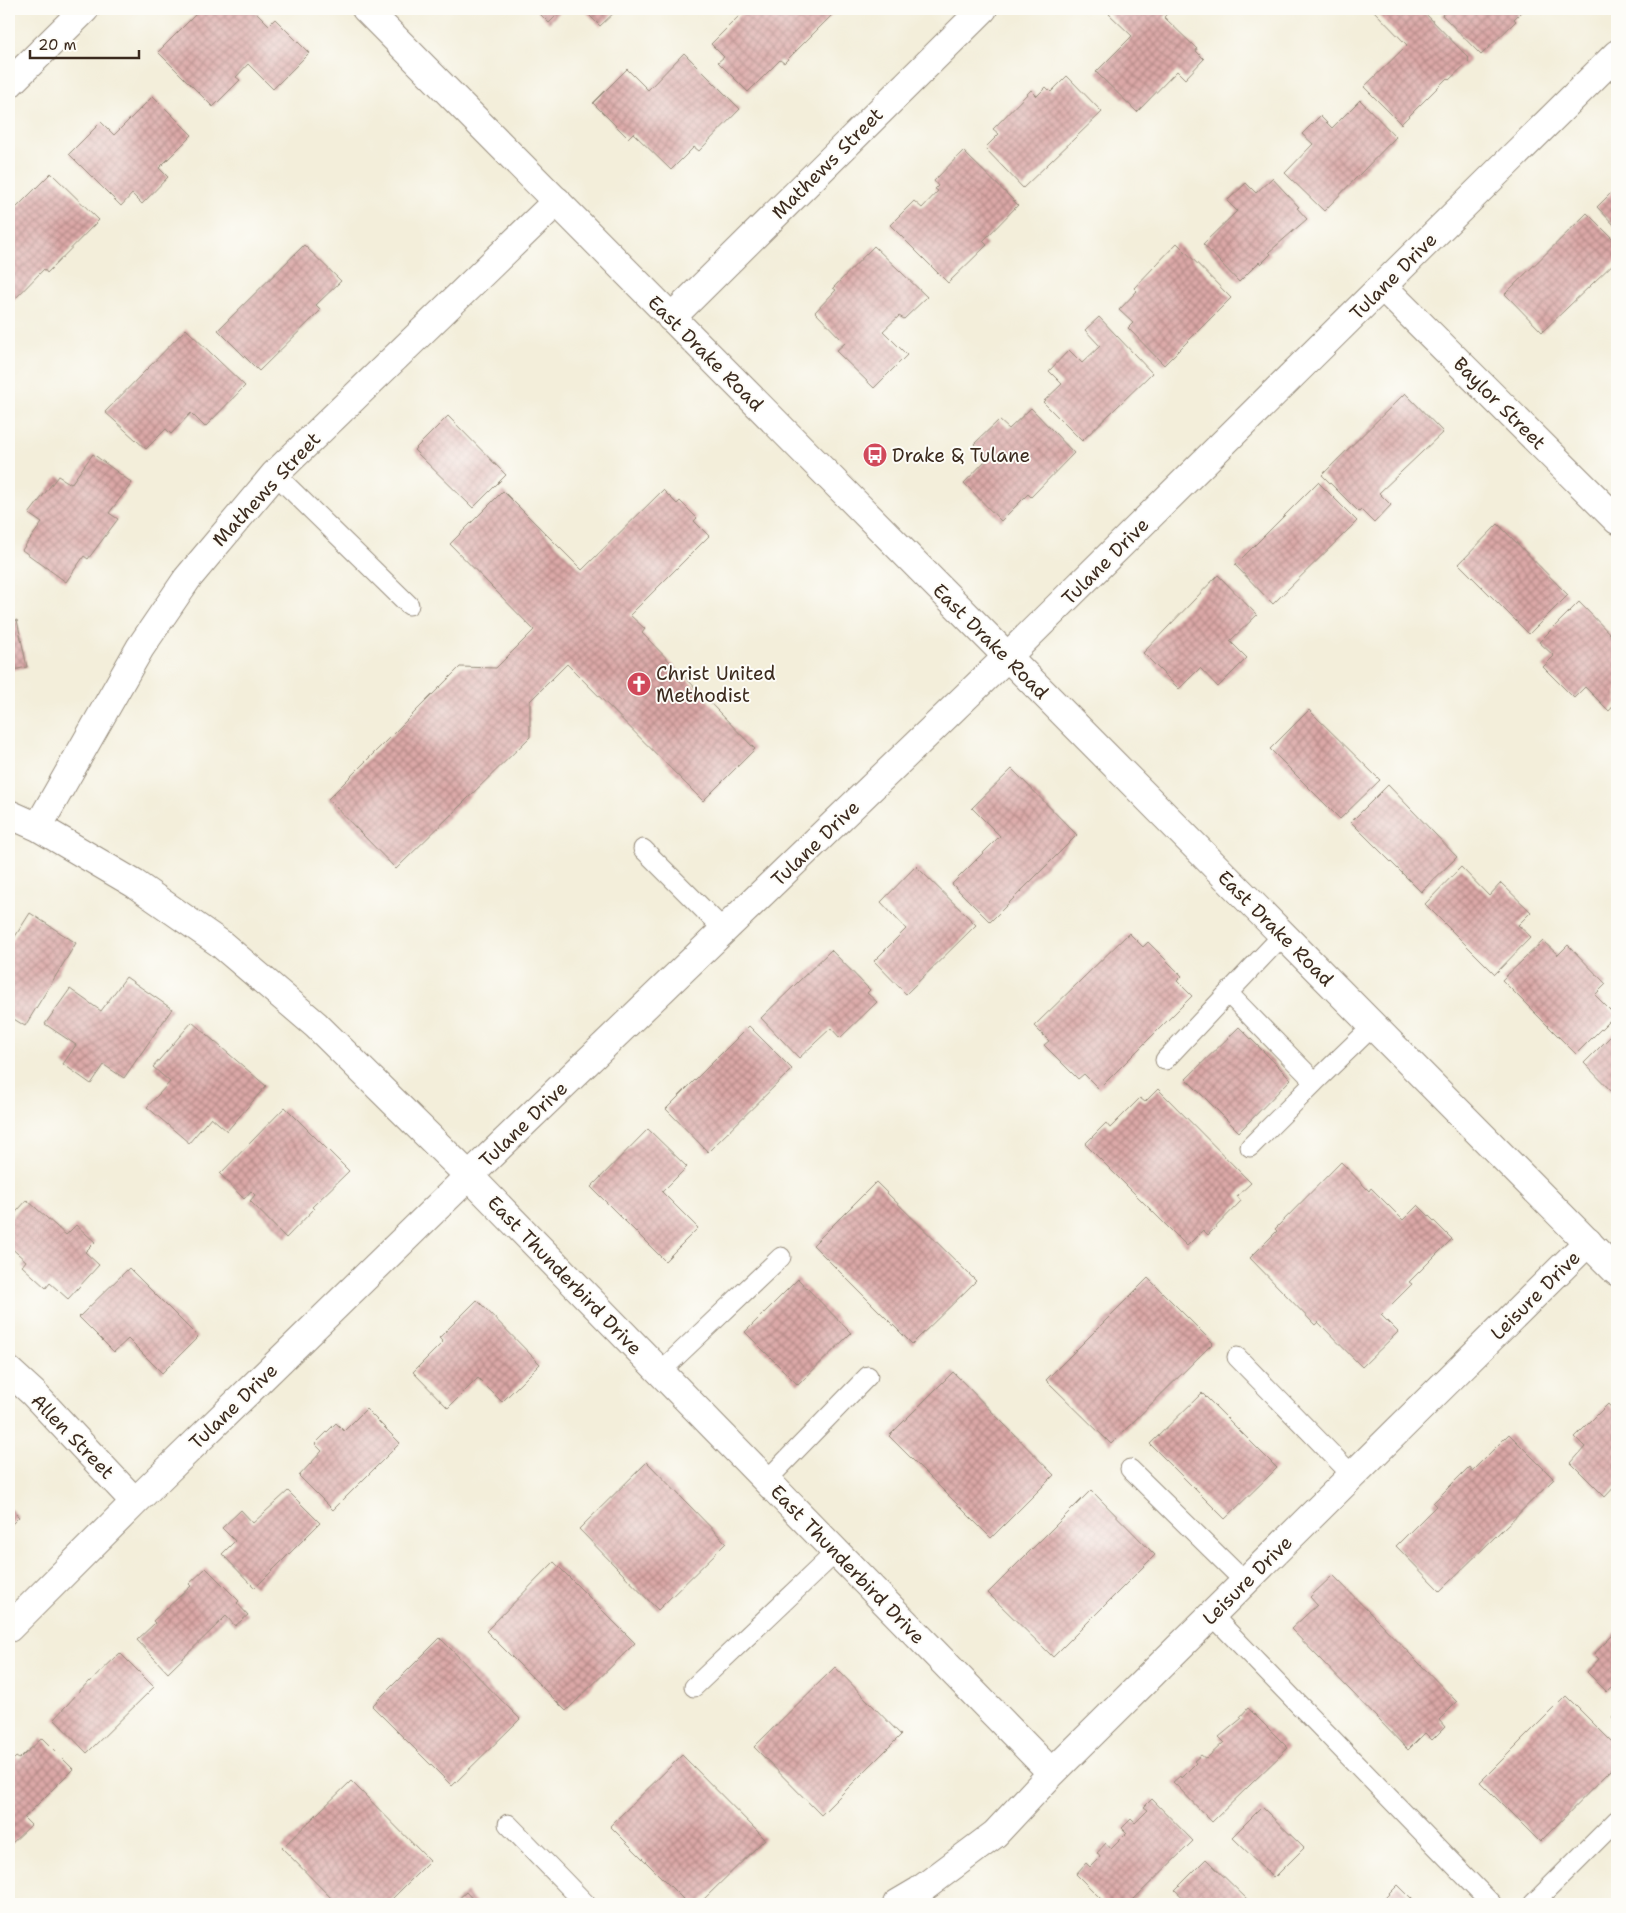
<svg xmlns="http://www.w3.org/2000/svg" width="1626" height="1913" font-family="'Shantell Sans',sans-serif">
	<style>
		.building { fill: url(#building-cross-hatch) }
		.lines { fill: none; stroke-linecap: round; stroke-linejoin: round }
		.service-casing { stroke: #978c7c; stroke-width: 21 }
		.minor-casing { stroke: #978c7c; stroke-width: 30 }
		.secondary-casing { stroke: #978c7c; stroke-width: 30 }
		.service { stroke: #fff; stroke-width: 19 }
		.minor { stroke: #fff; stroke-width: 28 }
		.secondary { stroke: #fff; stroke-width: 28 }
		.labels { text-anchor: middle; stroke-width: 4; stroke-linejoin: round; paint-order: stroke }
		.street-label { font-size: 19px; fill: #3b2a1e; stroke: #fdfcf7 }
		.poi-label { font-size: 19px; fill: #3b2a1e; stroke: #fdfcf7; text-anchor: start }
	</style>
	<defs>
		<pattern id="building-cross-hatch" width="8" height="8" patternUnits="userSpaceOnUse" patternTransform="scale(1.25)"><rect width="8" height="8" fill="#dba8a7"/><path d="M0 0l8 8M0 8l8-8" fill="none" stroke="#b38987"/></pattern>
	</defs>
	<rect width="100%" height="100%" fill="#fdfcf7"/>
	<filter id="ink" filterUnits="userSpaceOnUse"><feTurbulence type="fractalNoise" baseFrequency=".02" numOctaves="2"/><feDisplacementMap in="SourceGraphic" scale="10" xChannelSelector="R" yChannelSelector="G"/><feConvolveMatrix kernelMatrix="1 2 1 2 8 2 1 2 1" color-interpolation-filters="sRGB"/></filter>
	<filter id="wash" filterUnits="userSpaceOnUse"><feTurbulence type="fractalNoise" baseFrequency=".0096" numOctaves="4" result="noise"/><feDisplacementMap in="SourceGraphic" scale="20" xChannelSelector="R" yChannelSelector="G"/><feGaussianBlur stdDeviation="1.12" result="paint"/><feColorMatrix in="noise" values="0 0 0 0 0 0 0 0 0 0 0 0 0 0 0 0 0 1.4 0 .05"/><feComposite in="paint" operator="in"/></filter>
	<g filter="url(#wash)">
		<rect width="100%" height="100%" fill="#f3eeda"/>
		<g id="blocks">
			<path class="building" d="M201,9L206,12L209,9H253L269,25L275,19L309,53L273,89L248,64L236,77L240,80L213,107L158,52Z
				M535,9H563L549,23Z
				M583,9H618L600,26Z
				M746,9H826L832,15L784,63L780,60L748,92L718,62L724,57L711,44Z
				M1114,9H1170L1171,10L1164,17L1197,49L1196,51L1204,59L1185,79L1177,71L1137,112L1096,72L1132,36L1109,14Z
				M1374,9H1421L1469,58L1468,59L1469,61L1449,80L1447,78L1401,124L1364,87L1407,45L1373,10Z
				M1448,9H1524L1514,19L1516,21L1481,55L1442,15Z
				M684,53L740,109L699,151L694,147L671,170L633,133L628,138L593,103L627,69L648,90Z
				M1067,76L1102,112L1023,188L985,148L999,134L993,129L1031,90L1037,96L1046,87L1051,92Z
				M153,96L192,135L159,168L168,177L142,204L132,194L121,206L69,154L101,122L114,135Z
				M1360,100L1396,137L1324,211L1285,173L1313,144L1302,134L1320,116L1332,128Z
				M963,151L1018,205L983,241L987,245L948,283L890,225L914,201L922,208L938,191L935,189L938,186L934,181Z
				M51,173L99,220L47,273L44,269L13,301L9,296V215Z
				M1272,178L1299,207L1297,208L1307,219L1269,252L1271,254L1261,264L1259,262L1239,282L1203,244L1237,211L1227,201L1246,183L1256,193Z
				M1617,187V228L1597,207Z
				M1587,213L1617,243V260L1542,332L1505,294Z
				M1177,243L1231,298L1164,365L1128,328L1133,323L1119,310L1137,291L1134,288Z
				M304,245L341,281L316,305L321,310L259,371L218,330Z
				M874,246L927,297L904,319L899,316L883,331L907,355L874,388L836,351L845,343L815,312L836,290L833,288Z
				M1099,317L1152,373L1082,441L1043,402L1062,384L1049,371L1069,350L1082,363L1100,346L1085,330Z
				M186,329L245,386L205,427L191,413L171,434L166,429L146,449L105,412Z
				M1405,393L1443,432L1379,493L1391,505L1374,523L1361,510L1359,512L1322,475Z
				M1031,408L1074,453L1031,497L1028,494L1001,521L964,483L988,458L974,444L999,420L1009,429Z
				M448,416L506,475L473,508L414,450Z
				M93,454L132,483L109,513L118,519L88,559L84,556L66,582L22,550L42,523L29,514L58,476L71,484Z
				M1318,482L1357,521L1273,604L1235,565Z
				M663,490L677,504L680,501L697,518L694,521L709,536L630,615L645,629L642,633L755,749L703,801L567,664L530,701V737L396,869L328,799L460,667L496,668L534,630L450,544L503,491L582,570Z
				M1498,524L1568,595L1529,634L1459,564Z
				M1218,575L1257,615L1230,641L1247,658L1218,687L1200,668L1179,689L1143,653Z
				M1579,602L1617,641V702L1609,711L1585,687L1574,698L1543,667L1554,656L1539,642Z
				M17,620L27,667L9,671V622Z
				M1309,710L1380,780L1340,819L1270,749Z
				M1012,769L1077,835L990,922L952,884L1000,836L972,808Z
				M1388,785L1457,857L1421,892L1351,822Z
				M916,866L976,925L906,994L874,961L906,929L881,902Z
				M1461,867L1489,896L1501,883L1531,912L1518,925L1531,937L1495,974L1425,904Z
				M30,913L76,943L25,1026L9,1016V946Z
				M1129,933L1143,947L1148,942L1182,976L1177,981L1192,996L1099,1089L1084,1074L1078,1079L1044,1045L1049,1041L1034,1026Z
				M1543,941L1558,955L1568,945L1606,984L1595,995L1615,1015L1576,1054L1502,980Z
				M831,950L870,990L867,993L877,1002L840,1038L831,1028L799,1058L761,1018Z
				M126,977L172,1009L124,1078L104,1065L91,1084L63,1064L76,1045L45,1024L70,989L101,1011Z
				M192,1022L266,1086L227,1131L211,1117L189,1143L147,1107L170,1082L153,1067Z
				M749,1026L792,1069L708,1152L666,1109Z
				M1239,1027L1291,1079L1239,1132L1186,1079Z
				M1617,1030V1097L1584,1063Z
				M1158,1089L1251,1183L1237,1196L1241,1201L1208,1235L1203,1230L1187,1246L1085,1144L1106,1123L1110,1128L1140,1098L1145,1102Z
				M285,1107L349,1171L312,1207L314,1209L286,1238L250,1201L255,1195L251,1191L244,1199L220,1174Z
				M648,1129L687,1167L662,1192L698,1228L665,1261L591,1187Z
				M1341,1162L1369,1191L1371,1188L1403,1220L1418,1205L1452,1239L1409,1282L1412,1284L1381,1315L1398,1332L1362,1367L1318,1322L1315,1325L1250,1258L1277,1231L1275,1229Z
				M876,1182L976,1281L912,1344L813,1245Z
				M27,1200L66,1235L76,1225L95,1242L85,1252L99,1265L68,1299L50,1283L46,1288L22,1266L26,1261L9,1246V1220Z
				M129,1268L198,1337L162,1373L128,1339L114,1352L79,1317Z
				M1148,1278L1213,1343L1111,1444L1046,1380Z
				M798,1279L851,1333L798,1385L745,1332Z
				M477,1300L540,1364L502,1402L478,1378L448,1408L413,1372L443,1342L439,1338Z
				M953,1372L1054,1475L991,1538L889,1436Z
				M1202,1393L1277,1468L1225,1519L1150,1444Z
				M1608,1404L1617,1414V1484L1605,1497L1571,1463L1585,1447L1575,1437Z
				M366,1409L400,1443L333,1510L299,1476L322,1451L315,1444L336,1423L344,1431Z
				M1509,1434L1554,1479L1440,1591L1396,1546L1436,1506L1433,1503L1469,1467L1472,1471Z
				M647,1462L726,1543L658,1610L579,1529Z
				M1091,1490L1155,1555L1053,1657L988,1593Z
				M288,1491L320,1523L255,1588L222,1554L235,1541L222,1528L241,1510L253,1523Z
				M9,1507L19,1517L9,1527Z
				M554,1562L635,1643L566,1711L486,1631Z
				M206,1568L239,1601L237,1603L248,1615L235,1626L226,1616L168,1673L137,1640L155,1623L153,1621L191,1586L189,1584Z
				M1333,1575L1457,1702L1439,1720L1445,1727L1432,1740L1425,1733L1408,1750L1291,1629L1317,1605L1310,1597Z
				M1617,1631V1682L1607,1692L1587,1672L1599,1659L1594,1654Z
				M440,1638L520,1719L452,1786L372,1706Z
				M120,1653L154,1687L87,1753L54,1719L89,1681L90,1682Z
				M835,1667L901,1735L821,1815L754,1747Z
				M1566,1696L1617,1747V1764L1540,1842L1480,1782Z
				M1248,1708L1288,1748L1212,1822L1173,1782L1180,1776L1181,1778L1196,1763L1194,1761L1201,1755L1206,1759L1224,1742L1219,1737L1242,1718L1240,1717Z
				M1617,1712V1721L1612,1717Z
				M42,1738L73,1769L24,1818L31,1825L10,1845L9,1844V1764L16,1757L19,1759L24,1754V1755Z
				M682,1755L765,1839L699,1904H688L610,1826Z
				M351,1781L430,1861L387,1904H337L282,1848Z
				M1152,1799L1193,1841L1129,1904H1106L1076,1874L1086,1863L1090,1867L1100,1857L1097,1853L1106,1843L1111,1849L1127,1833L1122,1828L1131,1819L1135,1823L1148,1810L1144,1807Z
				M1262,1807L1304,1848L1274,1878L1232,1837Z
				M1206,1859L1250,1902L1247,1904H1190L1175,1890Z
				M1398,1885L1417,1904H1379Z
				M466,1892L477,1904H453Z"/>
		</g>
	</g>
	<g filter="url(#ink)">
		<use href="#blocks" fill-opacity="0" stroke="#978c7c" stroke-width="1"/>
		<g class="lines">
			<defs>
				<path id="service" d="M275,474L409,605
					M643,849L724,930
					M1283,935L1228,993L1315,1082L1373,1026
					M1165,1060L1228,993
					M1250,1147L1315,1082
					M1237,1357L1353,1476
					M660,1372L781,1257
					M1130,1469L1245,1582
					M766,1481L868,1376
					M1212,1615L1492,1904
					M694,1687L836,1552
					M508,1824L586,1904
					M1533,1904L1617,1820"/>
				<path id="minor" d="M9,84L85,9
					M1382,286L1617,520
					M671,318L983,9
					M9,814L38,827L135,884L221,944L316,1025L469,1176L1052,1773
					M38,827L140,648L187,579L275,474L557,201
					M9,1371L33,1393L135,1502
					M9,1628L135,1502L469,1176L1007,657L1617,54
					M897,1904L919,1891L995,1834L1052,1773L1588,1242"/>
				<path id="secondary" d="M366,9L1617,1272"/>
			</defs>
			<use href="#service" class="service-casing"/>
			<use href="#minor" class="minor-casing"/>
			<use href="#secondary" class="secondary-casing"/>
			<use href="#service" class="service"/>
			<use href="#minor" class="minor"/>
			<use href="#secondary" class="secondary"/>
		</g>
	</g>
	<defs>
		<symbol id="bus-disc" viewBox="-11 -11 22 22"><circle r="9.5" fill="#d1495b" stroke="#fdfcf7"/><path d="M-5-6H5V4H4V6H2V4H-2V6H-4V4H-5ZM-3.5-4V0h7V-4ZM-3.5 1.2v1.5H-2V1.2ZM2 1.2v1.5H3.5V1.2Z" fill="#fff"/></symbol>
		<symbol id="church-disc" viewBox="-11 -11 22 22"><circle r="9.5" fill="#d1495b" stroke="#fdfcf7"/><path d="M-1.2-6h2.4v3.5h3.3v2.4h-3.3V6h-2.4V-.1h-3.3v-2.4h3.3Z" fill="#fff"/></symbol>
	</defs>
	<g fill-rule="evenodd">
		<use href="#bus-disc" x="861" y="441" width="28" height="28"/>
		<use href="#church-disc" x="625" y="670" width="28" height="28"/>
	</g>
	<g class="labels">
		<g class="street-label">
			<text transform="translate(827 163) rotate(-45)" y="7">Mathews Street</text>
			<text transform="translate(1393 276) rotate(-45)" y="7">Tulane Drive</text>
			<text transform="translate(706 353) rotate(45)" y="7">East Drake Road</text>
			<text transform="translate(1500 403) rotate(45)" y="7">Baylor Street</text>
			<text transform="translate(266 489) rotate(-47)" y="7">Mathews Street</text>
			<text transform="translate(1105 561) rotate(-45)" y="7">Tulane Drive</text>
			<text transform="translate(991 641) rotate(45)" y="7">East Drake Road</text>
			<text transform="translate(815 843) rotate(-44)" y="7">Tulane Drive</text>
			<text transform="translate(1276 928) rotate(45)" y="7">East Drake Road</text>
			<text transform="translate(523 1124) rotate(-44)" y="7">Tulane Drive</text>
			<text transform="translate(565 1275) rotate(46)" y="7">East Thunderbird Drive</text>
			<text transform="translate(1535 1295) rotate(-45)" y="7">Leisure Drive</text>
			<text transform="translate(233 1406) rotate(-44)" y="7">Tulane Drive</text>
			<text transform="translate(73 1436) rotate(46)" y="7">Allen Street</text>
			<text transform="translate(848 1564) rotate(46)" y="7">East Thunderbird Drive</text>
			<text transform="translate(1247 1580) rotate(-45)" y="7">Leisure Drive</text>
		</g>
		<g class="poi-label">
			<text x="892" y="462">Drake &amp; Tulane</text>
			<text x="656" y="680">Christ United<tspan x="656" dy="22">Methodist</tspan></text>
		</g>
	</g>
	<rect width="1626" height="1913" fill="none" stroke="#fdfcf7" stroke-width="30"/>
	<path d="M30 50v8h109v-8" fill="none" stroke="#3b2a1e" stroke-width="2.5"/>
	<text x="38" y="50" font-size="15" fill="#3b2a1e" stroke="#fdfcf7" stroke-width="4" paint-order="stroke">20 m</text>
</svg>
